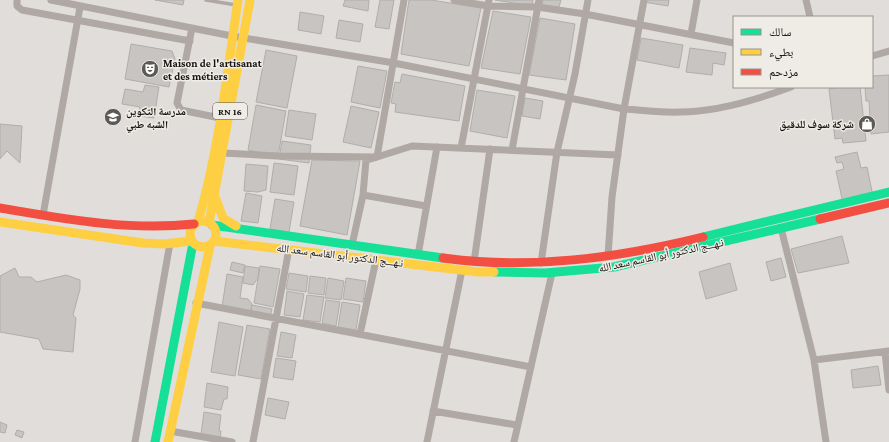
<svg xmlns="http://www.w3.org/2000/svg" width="889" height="442" font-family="'Crimson Pro','Noto Naskh Arabic',serif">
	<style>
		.building { fill: #c7c4c2; stroke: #b0aeac }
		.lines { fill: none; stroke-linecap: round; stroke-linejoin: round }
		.lane { stroke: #afa8a4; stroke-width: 3.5 }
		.street { stroke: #afa8a4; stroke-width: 7 }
		.fast { stroke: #16e098; stroke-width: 9 }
		.slow { stroke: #ffcf43; stroke-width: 9 }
		.jam { stroke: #f24e42; stroke-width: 9 }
		.labels { text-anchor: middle; stroke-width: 3; stroke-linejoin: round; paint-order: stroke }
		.shield { fill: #efebe5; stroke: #565451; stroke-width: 1 }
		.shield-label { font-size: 10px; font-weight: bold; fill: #151311 }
		.poi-label { font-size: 11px; font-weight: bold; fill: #151311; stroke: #efebe5; text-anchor: start }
		.street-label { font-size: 11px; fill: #151311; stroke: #efebe5 }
	</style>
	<rect width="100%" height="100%" fill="#e0ddda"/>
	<path class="building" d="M155,0H184L183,5Z
		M345,0H369L368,11L343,6Z
		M380,0H394L389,29L375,27Z
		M409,0H431L481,8L469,66L401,54Z
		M495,0H533L532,6Z
		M543,0H561L559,7L542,5Z
		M645,0H669L668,6L644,2Z
		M493,11L531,17L520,74L481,68Z
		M300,12L324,16L321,34L298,30Z
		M540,18L575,24L566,80L529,75Z
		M339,20L363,24L360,42L336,38Z
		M641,38L683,45L679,68L637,60Z
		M131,44L172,51L175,59L169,87L125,79Z
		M690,48L726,53L724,65L713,63L712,75L686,72Z
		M266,50L297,56L287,108L256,102Z
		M358,66L387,71L380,108L351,102Z
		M402,74L465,86L459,121L395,112L396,104L391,103L395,82L400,83Z
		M889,75V132L871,134L869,101H866L865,87H872V76Z
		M145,85L159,87L154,118L139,116L140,107L122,104L125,89L143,92Z
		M838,87H860L866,141L843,143L842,138L835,139L829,89Z
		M477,90L515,96L507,138L470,131Z
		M525,98L543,101L540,119L522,116Z
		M256,105L286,111L278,156L248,150Z
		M351,106L379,112L371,148L343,142Z
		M289,110L316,114L312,140L285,136Z
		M0,124L22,126L20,163L7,151L0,159Z
		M282,141L311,145L309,163L279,159Z
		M857,152L861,168L867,167L873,196L843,203L836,171L844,169L842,162L837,163L835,157Z
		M312,160L360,161L347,235L300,226Z
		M274,163L298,166L294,195L270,192Z
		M246,164L268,166L266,190L258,192L244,191Z
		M246,193L262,196L258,223L241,221Z
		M275,199L294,202L289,232L270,229Z
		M842,236L849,263L798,273L791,249Z
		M781,258L786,277L771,281L766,262Z
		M232,262L245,265L243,273L230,270Z
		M730,263L737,290L706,299L699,272Z
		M245,266L259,268L258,278L253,285L243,283Z
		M260,266L280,269L273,307L254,303Z
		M15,268L19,277H31L37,282L66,275L80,280V289L73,315L76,318L73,352L43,349L39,339L0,332V276Z
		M289,273L308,276L306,292L286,289Z
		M227,274L243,277L240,298L248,299L252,304L251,311L222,307Z
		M310,276L326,278L324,295L308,293Z
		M328,278L344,281L341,300L325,298Z
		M346,278L366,281L363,302L343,299Z
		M287,291L304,294L300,317L284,315Z
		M307,295L324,297L320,322L303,320Z
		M326,300L340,302L336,326L322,323Z
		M342,302L360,305L356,330L338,327Z
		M252,305L272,309L270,318L250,313Z
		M219,322L243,327L235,376L211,372Z
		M247,325L270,329L261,379L238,375Z
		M281,332L296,335L292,358L277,356Z
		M276,358L296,361L293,380L273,377Z
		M878,366L881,385L853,388L851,370Z
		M207,383L228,387L227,399H224L221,410L204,407Z
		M268,398L289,402L285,419L265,415Z
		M204,412L221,415L219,431H221L220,440L201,434Z
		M0,422L7,425L5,433L0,432Z
		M17,430L24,432L22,438L15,435Z"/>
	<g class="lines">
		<path class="lane" d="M206,0L236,5"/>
		<path class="street" d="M17,0V6L22,10L190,41
			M51,0L232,36L394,63L624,109L612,197L608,256
			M454,0L488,6L537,7L585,14L734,43
			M644,0L624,109C643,110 662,113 680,112C717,112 756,100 791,87
			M806,0L810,17
			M192,28L177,103L181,110L220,118
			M691,34L697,0
			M872,56L889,51
			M461,148L489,0
			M512,150L539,0
			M223,153L278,156L377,157L412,146L618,155
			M363,195L426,206
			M43,215L80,7
			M781,228L814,360L826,442
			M352,245L363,195L366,160L377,157L404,0
			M418,255L437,147
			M474,262L490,149
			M541,263L557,152L575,74L588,0
			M196,303L531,367
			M360,334L376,260
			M885,352L889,390
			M814,360L889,351
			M433,411L517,425
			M170,431L232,442
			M135,442L170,243
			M253,442L289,249
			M427,442L462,270
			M514,442L552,273"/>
		<path class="fast" d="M212,225L443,258
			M703,237L889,192
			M494,272L545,273L614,267L820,219
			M155,442L193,243"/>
		<path class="slow" d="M216,199L223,218L236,226
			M190 234a13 13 0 1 1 26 0a13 13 0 1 1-26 0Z
			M0,222L143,243L164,244L191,241
			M198,222C219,150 227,74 238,0
			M209,223L250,0
			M214,241L478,272H494
			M168,442L210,246"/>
		<path class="jam" d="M0,208C65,219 128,231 194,224
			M820,219L889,203
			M443,258C530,270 617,258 703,237"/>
	</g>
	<defs>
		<symbol id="theatre-disc" viewBox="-11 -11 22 22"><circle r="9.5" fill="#5c5a57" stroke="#efebe5"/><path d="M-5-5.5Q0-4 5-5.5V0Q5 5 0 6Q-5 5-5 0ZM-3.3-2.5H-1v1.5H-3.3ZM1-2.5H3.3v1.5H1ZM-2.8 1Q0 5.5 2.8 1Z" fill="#fff"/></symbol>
		<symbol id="school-disc" viewBox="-11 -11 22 22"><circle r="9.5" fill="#5c5a57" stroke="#efebe5"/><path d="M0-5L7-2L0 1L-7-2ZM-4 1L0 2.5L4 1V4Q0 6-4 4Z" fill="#fff"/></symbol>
		<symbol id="shop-disc" viewBox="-11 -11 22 22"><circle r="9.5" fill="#5c5a57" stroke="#efebe5"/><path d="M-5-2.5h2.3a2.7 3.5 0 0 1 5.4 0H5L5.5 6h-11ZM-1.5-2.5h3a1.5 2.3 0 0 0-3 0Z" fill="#fff"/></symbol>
	</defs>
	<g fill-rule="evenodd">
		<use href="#theatre-disc" x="140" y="59" width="20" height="20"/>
		<use href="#school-disc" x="103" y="107" width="20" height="20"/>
		<use href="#shop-disc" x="857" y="114" width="20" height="20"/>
	</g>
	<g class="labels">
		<rect class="shield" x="213" y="103" width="34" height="16" rx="3"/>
		<g class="shield-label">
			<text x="230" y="115">RN 16</text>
		</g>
		<g class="poi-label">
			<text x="163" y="67">Maison de l'artisanat<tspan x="163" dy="13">et des métiers</tspan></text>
			<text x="126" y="115">مدرسة التكوين<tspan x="126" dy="13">الشبه طبي</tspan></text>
			<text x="854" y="128" text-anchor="end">شركة سوف للدقيق</text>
		</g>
		<g class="street-label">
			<text transform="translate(340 255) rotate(7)" y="4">نـهـــج الدكتور أبو القاسم سعد الله</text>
			<text transform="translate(661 255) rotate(-12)" y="4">نـهـــج الدكتور أبو القاسم سعد الله</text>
		</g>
	</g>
	<rect x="733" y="16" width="140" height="72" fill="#efebe5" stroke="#989590"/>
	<rect x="741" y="29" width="20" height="6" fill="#16e098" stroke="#989590"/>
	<text x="769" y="36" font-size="12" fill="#151311">سالك</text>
	<rect x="741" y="49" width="20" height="6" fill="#ffcf43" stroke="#989590"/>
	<text x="769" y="56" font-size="12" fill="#151311">بطيء</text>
	<rect x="741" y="69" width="20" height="6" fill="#f24e42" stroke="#989590"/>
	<text x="769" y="76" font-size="12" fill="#151311">مزدحم</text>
</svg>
